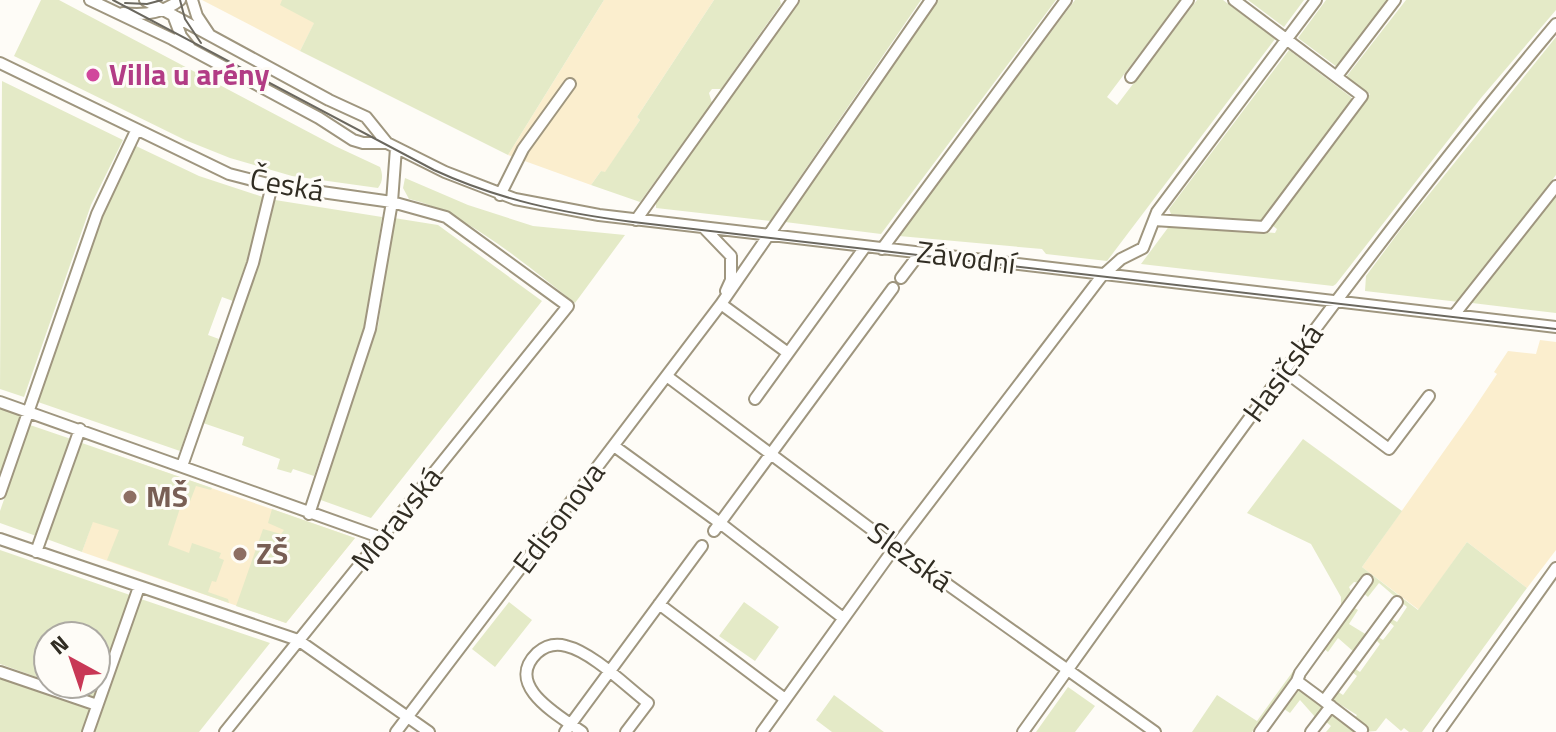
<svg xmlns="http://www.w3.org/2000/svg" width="1556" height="732" font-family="'Titillium Web',sans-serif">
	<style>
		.built { fill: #fbeece }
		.green { fill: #e4eac7 }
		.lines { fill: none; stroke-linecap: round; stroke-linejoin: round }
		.minor-casing { stroke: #9f967f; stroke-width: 14 }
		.minor { stroke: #fff; stroke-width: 10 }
		.tram { stroke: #6b685f; stroke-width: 2 }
		.hotel-dot { fill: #d1479c; stroke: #fefcf7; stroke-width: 3 }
		.education-dot { fill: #8d6e63; stroke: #fefcf7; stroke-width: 3 }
		.labels { text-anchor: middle; stroke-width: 6; stroke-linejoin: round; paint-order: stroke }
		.hotel-label { font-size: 30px; font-weight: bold; fill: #b23c85; stroke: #fefcf7; text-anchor: start }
		.street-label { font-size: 30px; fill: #312d23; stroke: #fefcf7 }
		.education-label { font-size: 30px; font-weight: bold; fill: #785e54; stroke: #fefcf7; text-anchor: start }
	</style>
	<rect width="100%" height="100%" fill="#fefcf7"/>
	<path class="built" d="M202,0H326L300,51Z
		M604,0H714L637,117L640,120L605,173L601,171L591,185L508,155Z
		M1540,340L1556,342V550L1527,588L1467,542L1419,610L1362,567L1471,413L1497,374L1494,372L1508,351L1536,354Z
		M116,455L355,538L286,623L82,552Z"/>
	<path class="green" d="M41,0H59L335,146L380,167C383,174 383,182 378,188L292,176L230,158L185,140L14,56Z
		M282,0H604L508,155L300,51L314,23L280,5Z
		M714,0H780L781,4L721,89H712L709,93L712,103L640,202L591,185L601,171L605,172L640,120L637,117Z
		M800,0H921L770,221L656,208V203Z
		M938,0H1056L881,234L785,222Z
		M1075,0H1180L1107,97L1117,105L1197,0H1223L1275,39L1107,261L1046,254L1042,249L899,236Z
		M1248,0H1304L1284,27Z
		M1326,0H1389L1337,67L1298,38Z
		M1406,0H1556V10L1481,98L1336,284L1333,286L1141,264L1170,225L1275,233L1277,229L1273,226L1278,215L1370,94L1346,77Z
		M1556,37V175L1459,302L1365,291L1366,276L1401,229Z
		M1289,50L1351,97V105L1265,219L1249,223L1171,214L1169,209Z
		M2,81L123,140L91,205L24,397L0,389Z
		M136,146L199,176L263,197L249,254L233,301L222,297L208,335L219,339L180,451L38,402L104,213Z
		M405,178L468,205L533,226L625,235L575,303C530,268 464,211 409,199L403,188Z
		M1556,193V313L1472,303Z
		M275,200L382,217L366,323L314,476L293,469L291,473L277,469L280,459L242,445L244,437L203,423L261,255Z
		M394,218L438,225L542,301L371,518L318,499L378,326Z
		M0,402L28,412L0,493Z
		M30,425L74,440L39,537L0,523V511Z
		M1303,439L1402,511L1362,567L1418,610L1467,542L1527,588L1422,732H1409L1404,728L1401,731L1386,718L1376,731L1364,732L1363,724L1355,718L1357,715L1333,700L1337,691L1343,695L1357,676L1351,671L1354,668L1360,672L1380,644L1375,639L1377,636L1383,640L1394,626L1388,621L1390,618L1397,622L1407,607L1379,583L1368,597L1363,593L1374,578L1368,573L1360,583L1354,582L1349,587L1352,593L1252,732H1192L1217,695L1257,721L1341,605V597L1311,544L1247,513Z
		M79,442L212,488L211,490L196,486L189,504L182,502L168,545L189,553L192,543L221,553L219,558L224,560L216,582L212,581L208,592L228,599L229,603L107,560L119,530L93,522L82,552L44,538Z
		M272,509L355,538L286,623L236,606L263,529L281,534L284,530L268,523Z
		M0,550L130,595L94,697L56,684H96V636H48V681L0,664Z
		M141,599L270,643L199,732H95Z
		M509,602L532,620L495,667L472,649Z
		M744,602L779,627L755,661L719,636Z
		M1353,607L1358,610L1349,624L1367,635L1354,652L1338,638L1328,652L1323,648Z
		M0,677L90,709L82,732H0Z
		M1068,687L1095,706L1075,732H1036Z
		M1300,689L1323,705L1316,718L1300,700L1290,713L1284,709Z
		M834,695L884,732H832L816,720Z
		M1334,712L1357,732H1326L1331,726L1325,721Z"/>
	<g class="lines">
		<defs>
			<path id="minor" d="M90,0L172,39L319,118L353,140L363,143H387
				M145,0L329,100L366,117L387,143L445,172L515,199L599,215L1556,327
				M192,0L197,16L209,34
				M123,13C144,16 163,13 180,0
				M173,15L181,36L189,46
				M0,63L229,174L272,185L392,202L446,217L568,306L225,732
				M1337,76L1395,0
				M1131,77L1188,0
				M500,195L523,149L570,84
				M636,220L793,0
				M1154,220L1264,227L1362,96L1234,0
				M704,228L731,256V280L726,291
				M882,249L1066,0
				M901,278L920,253
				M721,304L788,353
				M1454,315L1556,186
				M1284,371L1389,449L1429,396
				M668,377L895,547L1155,732
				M755,399L865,247
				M0,402L382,538
				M614,446L720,523L843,618
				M182,466L253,263L272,185
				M0,493L97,214L136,131
				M309,514L370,329L392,202L396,148
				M714,531L893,288
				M0,539L298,640L429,732
				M36,552L80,429
				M659,604L785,699
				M0,672L97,705
				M1324,701L1297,681L1300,673L1367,580
				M88,732L139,587
				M396,732L721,304L931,0
				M565,732L702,546
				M582,732C560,716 503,686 537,653C545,646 555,643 566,646C592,652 626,686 648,703L626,732
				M762,732L895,547L1101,277L1121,259L1143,248L1157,212L1316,0
				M1023,732C1195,492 1366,250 1556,24
				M1260,732L1297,681
				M1311,732L1331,706
				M1361,732L1362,730L1324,701L1397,602
				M1439,732L1556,568"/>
		</defs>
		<use href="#minor" class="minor-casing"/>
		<use href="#minor" class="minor"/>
		<path class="tram" d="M113,0L434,170C499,200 563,213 633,222L1556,329
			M180,0L185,19L201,43
			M125,3L147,4L162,0"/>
	</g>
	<circle class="hotel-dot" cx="93" cy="75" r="8"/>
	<g class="education-dot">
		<circle cx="130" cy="497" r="8"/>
		<circle cx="240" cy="554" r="8"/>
	</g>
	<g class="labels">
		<g class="hotel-label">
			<text x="109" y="85">Villa u arény</text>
		</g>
		<g class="street-label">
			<text transform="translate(287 185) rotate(10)" y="10">Česká</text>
			<text transform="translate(966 258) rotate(7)" y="10">Závodní</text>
			<text transform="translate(1283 373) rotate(-54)" y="10">Hasičská</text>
			<text transform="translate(559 518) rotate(-53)" y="10">Edisonova</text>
			<text transform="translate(397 519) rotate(-51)" y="10">Moravská</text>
			<text transform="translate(910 557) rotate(36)" y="10">Slezská</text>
		</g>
		<g class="education-label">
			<text x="146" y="507">MŠ</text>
			<text x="256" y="564">ZŠ</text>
		</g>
	</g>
	<g transform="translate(72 660) rotate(320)"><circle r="38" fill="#fefcf7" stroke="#aca9a2" stroke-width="2"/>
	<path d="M0-6L14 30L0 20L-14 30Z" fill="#c83856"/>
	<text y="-12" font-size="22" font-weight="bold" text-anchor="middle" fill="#312d23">N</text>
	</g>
</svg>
